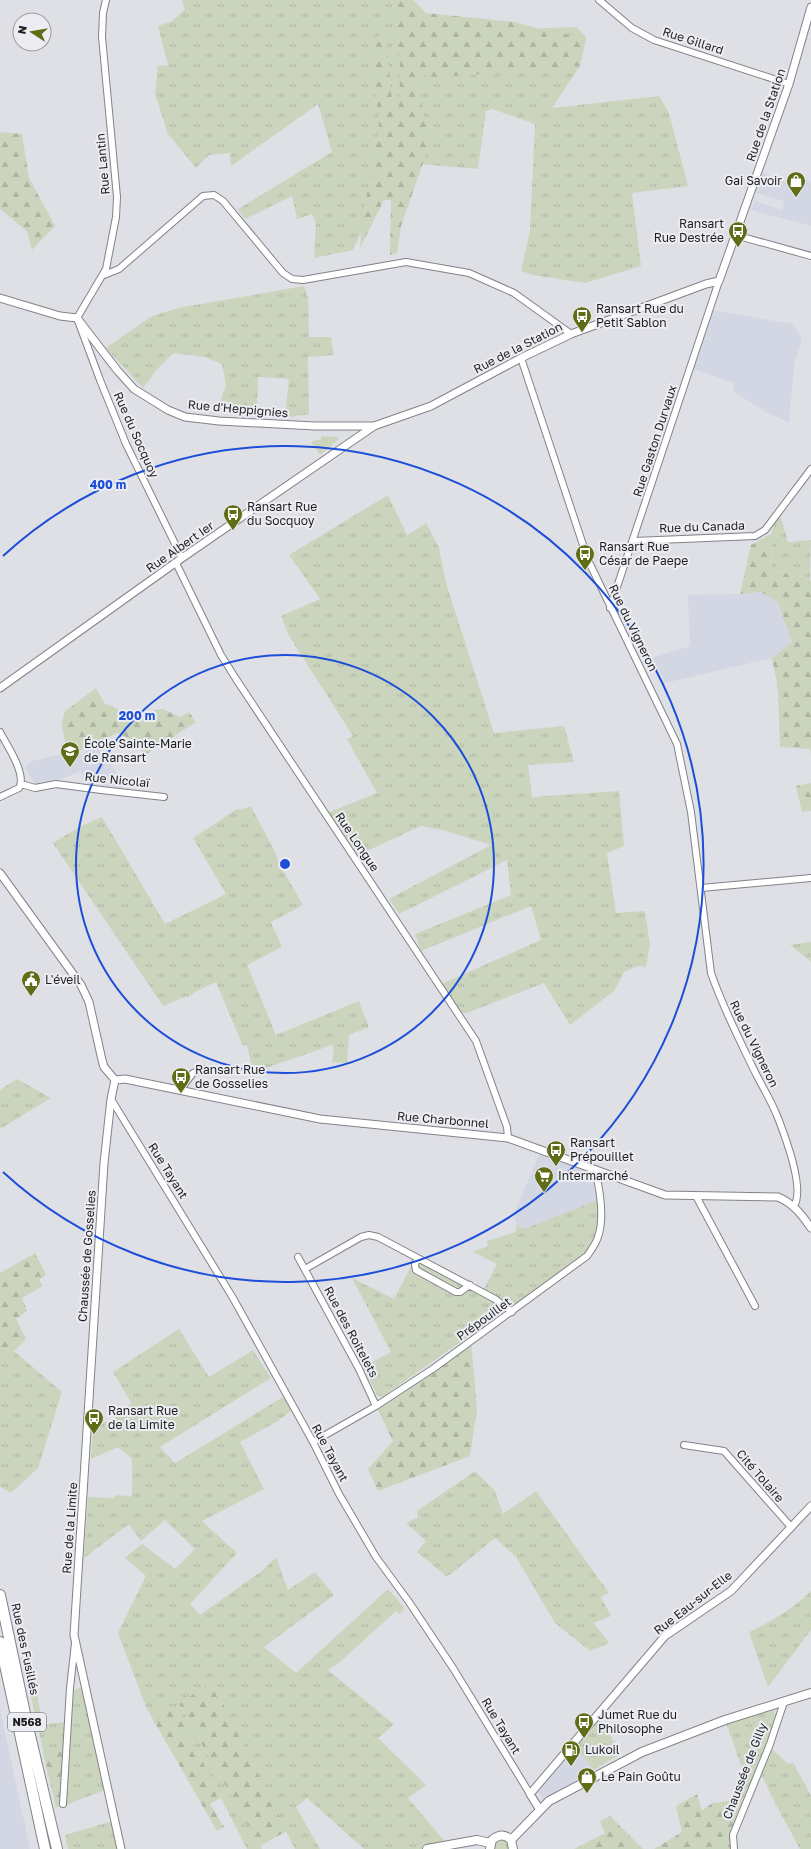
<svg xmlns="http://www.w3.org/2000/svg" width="811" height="1849" font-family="'Golos Text',sans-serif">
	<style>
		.built { fill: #d3d6e3 }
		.grass { fill: url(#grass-tufts) }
		.forest { fill: url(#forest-firs) }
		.green { fill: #cbd5be }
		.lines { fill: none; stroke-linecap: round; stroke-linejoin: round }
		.minor-casing { stroke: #828388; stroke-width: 8 }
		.tertiary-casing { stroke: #828388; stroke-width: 9 }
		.secondary-casing { stroke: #828388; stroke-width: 10 }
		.trunk-casing { stroke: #828388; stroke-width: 12 }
		.minor { stroke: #fff; stroke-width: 6 }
		.tertiary { stroke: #fff; stroke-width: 7 }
		.secondary { stroke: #fff; stroke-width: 8 }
		.trunk { stroke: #fff; stroke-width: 10 }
		.ring { fill: none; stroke: #1d4ed8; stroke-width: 2 }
		.labels { text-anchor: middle; stroke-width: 4; stroke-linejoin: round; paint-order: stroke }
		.shield { fill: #ecedf3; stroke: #5c5c5f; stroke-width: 1 }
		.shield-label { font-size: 11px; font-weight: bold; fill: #1e1e20 }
		.street-label { font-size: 12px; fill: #1e1e20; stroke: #ecedf3 }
		.poi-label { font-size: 12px; fill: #1e1e20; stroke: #ecedf3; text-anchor: start }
		.centre { fill: #1d4ed8; stroke: #ecedf3; stroke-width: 2 }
		.ring-label { font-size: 12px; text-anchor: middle; font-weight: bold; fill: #1d4ed8; stroke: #ecedf3; stroke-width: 4; stroke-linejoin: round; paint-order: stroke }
	</style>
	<defs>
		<pattern id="grass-tufts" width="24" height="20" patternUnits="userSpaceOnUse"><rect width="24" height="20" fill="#cbd5be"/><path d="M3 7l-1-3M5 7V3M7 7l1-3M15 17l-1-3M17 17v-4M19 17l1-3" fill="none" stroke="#aeb6a3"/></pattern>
		<pattern id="forest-firs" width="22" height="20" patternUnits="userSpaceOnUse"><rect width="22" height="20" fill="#cbd5be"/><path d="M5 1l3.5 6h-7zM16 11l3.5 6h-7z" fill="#aeb6a3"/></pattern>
	</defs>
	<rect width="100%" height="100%" fill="#dfe0e6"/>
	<path class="built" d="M758,171L791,184L795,175L811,182V226L751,210L755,201L782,210L784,201L754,192Z
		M710,310L792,324L802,338L794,365L789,423L766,412L733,391L734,383L691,368Z
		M761,592L778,602L792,642L772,658L665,683L659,669L648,674L642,661L690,646L688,595L740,594Z
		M101,745L125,790L89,787L80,771L57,781H42L35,785L25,766L33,761L75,751L78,755Z
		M544,1150L595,1169L600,1199L524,1229L516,1225L514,1213L539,1155Z
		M0,1709L30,1849H0Z
		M577,1746L581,1754L594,1770L543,1799L537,1791Z"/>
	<path class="grass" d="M182,0H401L404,34L576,27L586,37L580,66L552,108L659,96L669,113L688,186L632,193L641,266L585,283L533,275L521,271L530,230L535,124L492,109L486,111L478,169L393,162L353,250L314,258L316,223L312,214L297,219L292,196L245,219L238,209L332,152L318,104L231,166L230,153L209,155L196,168L168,134L155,94L158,66L168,65L158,26L172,21L185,9Z
		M304,286L308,298L309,337H331L334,355L308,357L309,414L285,418L289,379L258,377L257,416L217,409L226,386L222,364L204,357L174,353L159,367L143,388L106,348L152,316L178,308Z
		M388,495L407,535L426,523L439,548L446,583L494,733L564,726L574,762L528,765L532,797L619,791L624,846L607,853L616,913L645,911L650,945L646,967L638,966L624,972L614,991L570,1025L544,983L467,1013H460L441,984L541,940L531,906L421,951L415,934L511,895L507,860L399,914L389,899L491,845L446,831L421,826L356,856L327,813L377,793L347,739L353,736L289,636L281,616L320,599L289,555Z
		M779,511L788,542L811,540L810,579L772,570L771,534Z
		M251,806L275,852L280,865L303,905L271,922L282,947L247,965L276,1035L359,1001L369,1027L349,1035L347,1063L332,1062L334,1051L332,1045L255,1072L254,1069L252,1068L247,1044L243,1046L216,982L199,990L188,997L187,996L163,1006L53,843L81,826L102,817L165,924L226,894L193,838L237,809L240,810Z
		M811,942V962L790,945Z
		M17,1079L51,1098L0,1129V1090Z
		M600,1199L598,1238L577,1261L515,1307L484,1289L497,1264L473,1252L488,1246L487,1241L516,1232V1225L524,1229Z
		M416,1257L498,1301L502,1313L382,1397L377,1395L363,1367L391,1352L352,1278L394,1299Z
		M179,1329L209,1377L253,1350L271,1378L160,1447L175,1463L286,1395L292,1410L278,1421L240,1442L264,1489L202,1521L237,1553L190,1604L200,1615L262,1571L276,1557L288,1590L315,1572L334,1595L264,1647L296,1673L388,1589L404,1607L403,1611L399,1614L396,1611L340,1662L328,1670L394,1724L378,1738L426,1785L408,1798L448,1845L422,1849H364L307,1798L296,1807L320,1849H295L211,1683L179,1704L262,1849H247L174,1706L152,1718L145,1704L118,1633L146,1576L125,1558L142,1544L175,1569L195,1549L165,1520L141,1541L129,1524L84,1558L88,1497L115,1498L116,1495L132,1496V1459L118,1447L91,1459L93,1423L115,1421L114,1412L132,1404L113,1372Z
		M0,1348L14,1351L62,1392L38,1468L11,1493L0,1487Z
		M475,1471L495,1491L503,1514L536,1491L609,1593L601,1597L611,1616L594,1623L609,1643L590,1651L555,1623L516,1557L495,1538L451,1574L446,1576L417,1552L426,1541L406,1523L418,1517L417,1511Z
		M811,1591V1630L768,1687L749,1632C772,1621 793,1609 811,1591Z
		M33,1673L43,1725L63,1722L68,1723L59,1807H56L26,1675Z
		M80,1688L84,1690L105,1790L66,1805L73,1692L76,1689Z
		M774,1705L776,1717L746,1802L738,1781L743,1771L725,1720Z
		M598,1719L608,1730L620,1754L594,1770L581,1754L577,1746Z
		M769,1746L788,1764L793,1763L811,1795V1849H800L776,1805L759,1770Z
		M113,1821L119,1849H68L65,1835Z
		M503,1835L513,1849H491L490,1843Z"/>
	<path class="forest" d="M392,0H413L426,13L515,22L550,32L586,37L580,66L443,77L416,76L430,143L401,226L397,253L390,255L391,200H384L360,248L362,220L379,128L371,38L380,35L386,40L392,99L399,107L400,66Z
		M0,132L22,134L29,178L55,226L32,250L27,231L0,209Z
		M771,534L772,570L810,579L811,581V754L810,749L780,747L778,689L772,658L792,642L778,602L761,592L740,594L751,545Z
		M96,688L105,704L114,707L137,722L149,711L163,709L180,717L189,712L196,722L145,755C137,745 130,738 118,733L82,750L66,748L62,726L64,712Z
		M811,783V811L802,812L796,786Z
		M35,1253L46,1275L39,1280L43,1286L22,1298L27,1311L16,1319L26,1339L14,1351L0,1348V1273Z
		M471,1342L477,1409L470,1456L378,1491L368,1469L393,1441L376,1406Z
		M211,1682L287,1831L260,1846L179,1704Z
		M174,1706L221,1798L210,1804L224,1827L217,1831L152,1718Z
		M66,1750L63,1804L59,1807H56L43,1753Z
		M738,1781L746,1802L733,1835L734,1849H654L682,1832L676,1806L697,1794L702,1811L712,1803L729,1801Z
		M610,1816L643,1849H574L605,1833L600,1821Z"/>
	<path class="green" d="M321,436L338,437V440L320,455L311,442L321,439Z"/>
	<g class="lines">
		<defs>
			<path id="minor" d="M106,0L103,13L102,37L117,197L116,217L106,269L77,318L100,380L126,444L182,558
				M599,0L632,28L654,40L789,84
				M735,235L811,256
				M104,275L119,269L203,196L214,195L223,201L283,273L292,279L303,280L406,262L469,273L514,293L571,334
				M521,358L588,560L677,744L691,812L711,973C723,1008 740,1041 756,1074C763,1088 772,1102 778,1118C785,1136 805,1189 794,1206
				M634,541L755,536L765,530L811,469
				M176,563L221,655L236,679L476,1041L507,1127L508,1138
				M610,608L719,281
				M0,732C7,746 27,774 19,788L0,797
				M21,784L35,788L56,784L101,790L164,797
				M701,888L811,878
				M180,1090L193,1073L205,1069
				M111,1099L233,1298L313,1442L339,1494L376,1557L409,1602L453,1668L530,1794
				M696,1196L755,1306
				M298,1257L359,1369L376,1406
				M417,1258L415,1265L416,1270L456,1292H460L470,1285
				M305,1269L361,1237L369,1235L378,1237L495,1299L512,1312
				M313,1442L376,1406L434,1368L587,1256C591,1250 596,1244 598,1237C605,1217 600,1190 595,1169
				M684,1445L724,1451L791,1527
				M63,1804L70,1688L75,1643
				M734,1849L733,1835L770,1744L784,1702"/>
			<path id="tertiary" d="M0,298L60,316L77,318L117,370L134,389L168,410L185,417L219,421L315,426H374L431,406L521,358L571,334L706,284L719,281L789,84L811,7
				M0,688L182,558L374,426
				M0,873L81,985L89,1002L102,1060L104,1067L115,1080
				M115,1080L111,1099L104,1163L74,1635L121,1849
				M115,1080L125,1079L320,1119L508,1138L665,1195L778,1197C793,1203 802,1215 811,1228
				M540,1810L530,1794L665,1636L731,1591L811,1506"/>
			<path id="secondary" d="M511,1840L549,1801L642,1752L725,1720L811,1693
				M427,1849L477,1840L490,1843
				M490,1849L492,1840C499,1834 505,1834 511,1840L513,1849"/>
			<path id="trunk" d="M0,1595L27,1723L57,1849
				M0,1642L45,1849"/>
		</defs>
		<use href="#minor" class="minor-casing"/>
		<use href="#tertiary" class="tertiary-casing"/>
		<use href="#secondary" class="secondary-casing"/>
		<use href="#trunk" class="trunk-casing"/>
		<use href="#minor" class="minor"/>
		<use href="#tertiary" class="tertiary"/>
		<use href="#secondary" class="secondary"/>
		<use href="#trunk" class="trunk"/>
	</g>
	<g class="ring">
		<circle cx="285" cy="864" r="209"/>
		<path d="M3 556A418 418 0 1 1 3 1172"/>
	</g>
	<defs>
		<symbol id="shop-pin" viewBox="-11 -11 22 30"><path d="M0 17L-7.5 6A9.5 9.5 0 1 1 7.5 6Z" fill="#606d16" stroke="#ecedf3"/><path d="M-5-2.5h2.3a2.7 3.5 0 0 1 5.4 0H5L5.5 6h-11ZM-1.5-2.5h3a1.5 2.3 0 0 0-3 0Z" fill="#fff"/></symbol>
		<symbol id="bus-pin" viewBox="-11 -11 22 30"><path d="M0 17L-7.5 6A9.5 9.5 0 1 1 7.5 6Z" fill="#606d16" stroke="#ecedf3"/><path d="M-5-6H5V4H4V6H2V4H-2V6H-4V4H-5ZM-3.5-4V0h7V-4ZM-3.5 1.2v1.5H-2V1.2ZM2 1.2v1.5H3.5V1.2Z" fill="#fff"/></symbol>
		<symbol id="school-pin" viewBox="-11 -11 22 30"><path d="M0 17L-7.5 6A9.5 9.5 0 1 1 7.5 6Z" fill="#606d16" stroke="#ecedf3"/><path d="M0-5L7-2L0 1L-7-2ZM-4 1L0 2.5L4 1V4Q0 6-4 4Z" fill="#fff"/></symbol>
		<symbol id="civic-pin" viewBox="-11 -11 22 30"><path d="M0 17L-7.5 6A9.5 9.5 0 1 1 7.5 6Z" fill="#606d16" stroke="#ecedf3"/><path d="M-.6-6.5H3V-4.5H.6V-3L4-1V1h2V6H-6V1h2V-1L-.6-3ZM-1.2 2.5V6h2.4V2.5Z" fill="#fff"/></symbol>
		<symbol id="supermarket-pin" viewBox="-11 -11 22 30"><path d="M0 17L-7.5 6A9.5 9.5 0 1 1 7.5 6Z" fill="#606d16" stroke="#ecedf3"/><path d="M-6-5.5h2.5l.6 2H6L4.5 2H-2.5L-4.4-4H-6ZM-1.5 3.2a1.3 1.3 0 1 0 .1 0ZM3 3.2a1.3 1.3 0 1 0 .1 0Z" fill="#fff"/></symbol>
		<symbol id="fuel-pin" viewBox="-11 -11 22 30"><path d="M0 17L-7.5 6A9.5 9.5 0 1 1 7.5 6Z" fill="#606d16" stroke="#ecedf3"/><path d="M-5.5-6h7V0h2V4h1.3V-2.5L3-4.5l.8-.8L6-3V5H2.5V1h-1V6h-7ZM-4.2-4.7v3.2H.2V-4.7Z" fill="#fff"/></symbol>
	</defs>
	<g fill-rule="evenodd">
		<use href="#shop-pin" x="785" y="170" width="22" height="30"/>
		<use href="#bus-pin" x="727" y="220" width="22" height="30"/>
		<use href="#bus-pin" x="571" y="305" width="22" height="30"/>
		<use href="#bus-pin" x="222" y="503" width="22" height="30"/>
		<use href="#bus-pin" x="574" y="543" width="22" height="30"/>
		<use href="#school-pin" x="59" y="740" width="22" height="30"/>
		<use href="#civic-pin" x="20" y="969" width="22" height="30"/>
		<use href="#bus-pin" x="170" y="1066" width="22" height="30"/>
		<use href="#bus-pin" x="545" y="1139" width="22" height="30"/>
		<use href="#supermarket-pin" x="533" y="1165" width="22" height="30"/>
		<use href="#bus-pin" x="83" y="1407" width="22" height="30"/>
		<use href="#bus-pin" x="573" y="1711" width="22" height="30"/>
		<use href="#fuel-pin" x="560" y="1739" width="22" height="30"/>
		<use href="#shop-pin" x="576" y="1766" width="22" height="30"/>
	</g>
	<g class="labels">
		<rect class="shield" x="8" y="1713" width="38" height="18" rx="3"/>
		<g class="shield-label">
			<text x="27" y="1726">N568</text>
		</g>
		<g class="street-label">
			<text transform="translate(693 41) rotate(18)" y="4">Rue Gillard</text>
			<text transform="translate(766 115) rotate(-71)" y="4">Rue de la Station</text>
			<text transform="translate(103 164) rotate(-95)" y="4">Rue Lantin</text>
			<text transform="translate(518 348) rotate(-27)" y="4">Rue de la Station</text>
			<text transform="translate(238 409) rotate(5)" y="4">Rue d'Heppignies</text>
			<text transform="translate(136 435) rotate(66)" y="4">Rue du Socquoy</text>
			<text transform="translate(655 441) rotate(-72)" y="4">Rue Gaston Durvaux</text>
			<text transform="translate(702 527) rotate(-2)" y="4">Rue du Canada</text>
			<text transform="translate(180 547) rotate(-35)" y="4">Rue Albert Ier</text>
			<text transform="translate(633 628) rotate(64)" y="4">Rue du Vigneron</text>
			<text transform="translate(117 780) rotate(6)" y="4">Rue Nicolaï</text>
			<text transform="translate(357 842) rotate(56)" y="4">Rue Longue</text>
			<text transform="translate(754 1044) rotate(64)" y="4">Rue du Vigneron</text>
			<text transform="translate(443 1120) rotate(5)" y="4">Rue Charbonnel</text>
			<text transform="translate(168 1171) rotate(58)" y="4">Rue Tayant</text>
			<text transform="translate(87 1256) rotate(-86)" y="4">Chaussée de Gosselies</text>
			<text transform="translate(484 1319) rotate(-36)" y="4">Prépouillet</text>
			<text transform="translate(351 1332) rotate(62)" y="4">Rue des Roitelets</text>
			<text transform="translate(330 1453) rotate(62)" y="4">Rue Tayant</text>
			<text transform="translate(760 1476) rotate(49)" y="4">Cité Tolaire</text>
			<text transform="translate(70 1528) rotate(-86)" y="4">Rue de la Limite</text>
			<text transform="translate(693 1603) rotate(-38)" y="4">Rue Eau-sur-Elle</text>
			<text transform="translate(25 1649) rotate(78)" y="4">Rue des Fusillés</text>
			<text transform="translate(501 1726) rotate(59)" y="4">Rue Tayant</text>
			<text transform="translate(745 1771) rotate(-69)" y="4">Chaussée de Gilly</text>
		</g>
		<g class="poi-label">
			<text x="782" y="185" text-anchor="end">Gai Savoir</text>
			<text x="724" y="228" text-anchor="end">Ransart<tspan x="724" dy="14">Rue Destrée</tspan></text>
			<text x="596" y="313">Ransart Rue du<tspan x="596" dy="14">Petit Sablon</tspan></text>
			<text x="247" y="511">Ransart Rue<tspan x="247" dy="14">du Socquoy</tspan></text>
			<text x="599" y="551">Ransart Rue<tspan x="599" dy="14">César de Paepe</tspan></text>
			<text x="84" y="748">École Sainte-Marie<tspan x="84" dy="14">de Ransart</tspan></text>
			<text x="45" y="984">L'éveil</text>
			<text x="195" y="1074">Ransart Rue<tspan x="195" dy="14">de Gosselies</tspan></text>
			<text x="570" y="1147">Ransart<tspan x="570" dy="14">Prépouillet</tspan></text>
			<text x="558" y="1180">Intermarché</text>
			<text x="108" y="1415">Ransart Rue<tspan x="108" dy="14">de la Limite</tspan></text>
			<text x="598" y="1719">Jumet Rue du<tspan x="598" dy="14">Philosophe</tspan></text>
			<text x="585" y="1754">Lukoil</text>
			<text x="601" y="1781">Le Pain Goûtu</text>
		</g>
	</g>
	<circle cx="285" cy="864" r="6" class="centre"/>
	<g class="ring-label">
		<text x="108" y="489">400 m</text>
		<text x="137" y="720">200 m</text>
	</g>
	<g transform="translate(32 32) rotate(282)"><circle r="19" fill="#ecedf3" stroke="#9a9a9f"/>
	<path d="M0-3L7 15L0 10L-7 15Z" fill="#606d16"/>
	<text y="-6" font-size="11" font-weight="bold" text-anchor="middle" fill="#1e1e20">N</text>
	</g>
</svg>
